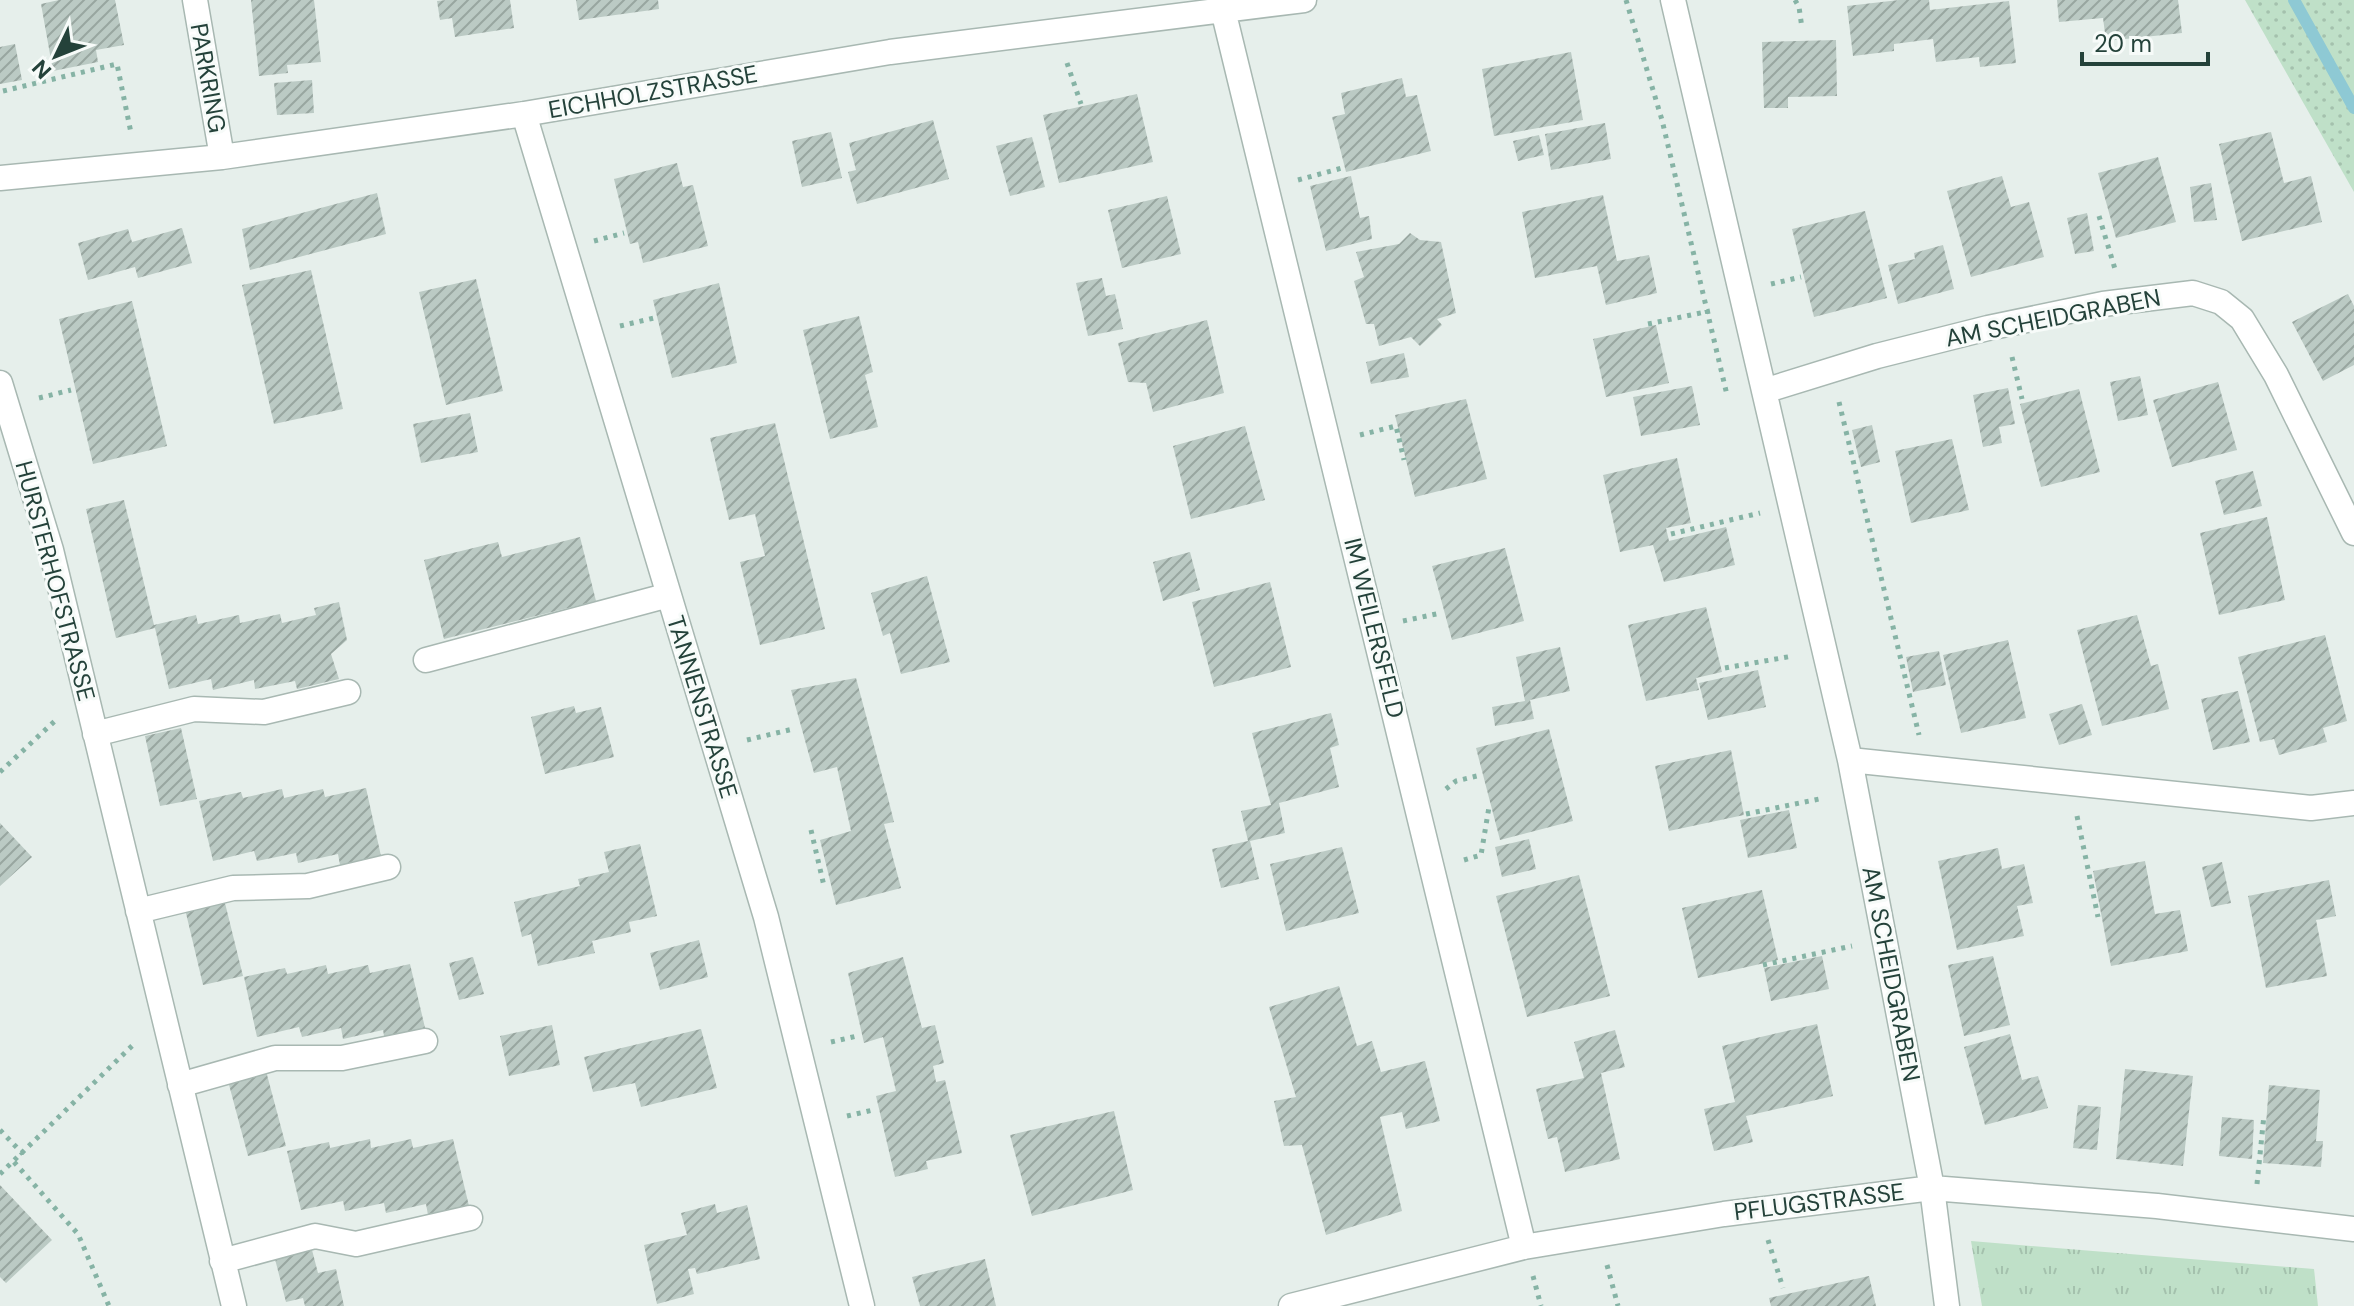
<svg xmlns="http://www.w3.org/2000/svg" width="2354" height="1306" font-family="'DM Sans',sans-serif">
	<style>
		.grass { fill: url(#grass-dots) }
		.park { fill: url(#park-tufts) }
		.lines { fill: none; stroke-linecap: round; stroke-linejoin: round }
		.stream { stroke: #8ec9d4; stroke-width: 12 }
		.building { fill: url(#building-hatch) }
		.minor-casing { stroke: #a8b8b2; stroke-width: 27 }
		.path { stroke: #86b3a5; stroke-width: 5; stroke-dasharray: 4 6; stroke-linecap: butt }
		.minor { stroke: #fff; stroke-width: 24 }
		.labels { text-anchor: middle; stroke-width: 6; stroke-linejoin: round; paint-order: stroke }
		.street-label { font-size: 24px; fill: #24423a; stroke: #f7fbf9 }
	</style>
	<defs>
		<pattern id="grass-dots" width="8" height="8" patternUnits="userSpaceOnUse" patternTransform="scale(2)"><rect width="8" height="8" fill="#bfe0c8"/><path d="M2 2h.1M6 6h.1" fill="none" stroke="#a4c1ad" stroke-width="1.8" stroke-linecap="round"/></pattern>
		<pattern id="park-tufts" width="24" height="20" patternUnits="userSpaceOnUse" patternTransform="scale(2)"><rect width="24" height="20" fill="#bfe0c8"/><path d="M3 7l-1-3M5 7V3M7 7l1-3M15 17l-1-3M17 17v-4M19 17l1-3" fill="none" stroke="#a4c1ad"/></pattern>
		<pattern id="building-hatch" width="6" height="6" patternUnits="userSpaceOnUse" patternTransform="scale(2)"><rect width="6" height="6" fill="#bbcac4"/><path d="M-1 1l2-2M0 6l6-6M5 7l2-2" fill="none" stroke="#98a6a0"/></pattern>
	</defs>
	<rect width="100%" height="100%" fill="#e6efeb"/>
	<path class="grass" d="M2245,0H2354V192Z"/>
	<path class="park" d="M1971,1241L2314,1269L2318,1306H1982Z"/>
	<g class="lines">
		<path class="stream" d="M2294,0L2354,108"/>
	</g>
	<path class="building" d="M59,0H115L124,45L96,50L98,62L53,71L41,4Z
		M251,0H314L321,62L287,65L288,73L259,76Z
		M446,0H510L514,28L455,37L452,18L440,20L437,1Z
		M576,0H658L659,9L579,20Z
		M1899,0H1929L1930,10L2009,1L2016,63L1980,67L1979,57L1936,62L1933,39L1894,44V51L1853,56L1847,6Z
		M2057,0H2178L2182,33L2106,41L2103,18L2059,22Z
		M1836,40L1837,96L1788,97V108H1764L1762,42Z
		M15,44L22,80L0,84V47Z
		M1571,52L1583,120L1494,136L1482,69Z
		M1402,78L1406,97L1417,95L1431,151L1346,172L1332,117L1345,114L1341,93Z
		M312,80L314,113L277,115L274,83Z
		M1137,94L1153,162L1059,183L1043,115Z
		M933,120L949,179L857,204L848,172L856,170L849,143Z
		M1605,123L1611,159L1551,170L1545,134Z
		M831,132L842,178L802,187L792,141Z
		M2271,132L2284,183L2311,176L2322,222L2242,241L2219,144Z
		M1539,135L1544,155L1518,161L1513,141Z
		M1032,137L1045,187L1010,196L996,146Z
		M2158,157L2176,222L2116,238L2098,173Z
		M677,163L683,187L693,185L708,246L643,263L638,242L630,244L614,179Z
		M1351,176L1360,218L1369,216L1372,239L1326,251L1310,186Z
		M2002,176L2011,207L2029,202L2044,257L1971,277L1947,191Z
		M2211,183L2217,220L2194,222L2190,187Z
		M377,193L386,234L250,270L242,229Z
		M1603,195L1617,261L1649,255L1657,293L1606,305L1597,266L1535,278L1522,212Z
		M1167,196L1181,254L1122,268L1108,210Z
		M1865,211L1887,298L1814,317L1792,229Z
		M2087,213L2094,251L2075,254L2067,218Z
		M182,228L192,263L138,278L135,267L88,280L78,243L128,229L132,242Z
		M1410,233L1420,240L1441,242L1456,313L1437,319L1442,325L1420,346L1411,337L1379,346L1374,324H1366L1354,281L1364,277L1356,252L1399,244Z
		M1943,245L1954,289L1898,304L1888,265L1915,259L1914,253Z
		M311,270L343,409L274,424L242,285Z
		M1102,278L1106,296L1115,294L1123,329L1088,336L1076,283Z
		M476,279L503,391L446,405L419,292Z
		M719,283L737,363L672,378L653,300Z
		M2348,294L2354,306V365L2323,381L2292,322Z
		M132,301L167,446L93,464L59,319Z
		M859,316L873,372L865,375L878,427L830,439L803,330Z
		M1207,320L1224,393L1153,412L1146,383L1128,382L1118,343Z
		M1656,325L1669,383L1606,397L1593,339Z
		M1404,353L1409,377L1371,384L1366,362Z
		M2140,376L2148,415L2118,421L2110,382Z
		M2218,382L2237,450L2172,467L2153,400Z
		M1692,386L1700,425L1641,436L1633,397Z
		M2008,388L2015,424L1999,427L2002,443L1983,447L1973,395Z
		M2079,389L2100,472L2041,487L2020,404Z
		M1466,399L1487,479L1415,497L1395,415Z
		M470,413L478,452L421,463L413,424Z
		M775,423L825,629L760,645L740,562L765,556L760,536L755,514L729,520L710,438Z
		M1872,425L1880,462L1861,467L1852,430Z
		M1245,426L1265,500L1191,519L1173,446Z
		M1952,439L1969,510L1911,523L1895,451Z
		M1677,458L1691,523L1666,528L1669,541L1726,527L1735,565L1664,582L1653,545L1620,552L1603,475Z
		M2253,471L2262,506L2224,515L2215,481Z
		M124,500L154,625L196,615L198,624L239,615L240,623L280,614L282,623L316,615L314,608L339,602L347,640L331,654L339,679L297,689L295,681L255,689L254,680L213,690L211,679L169,689L155,628L116,638L86,509Z
		M2267,517L2285,600L2219,615L2200,533Z
		M580,537L596,601L444,639L424,560L498,542L502,557Z
		M1505,548L1524,621L1452,640L1432,566Z
		M1190,552L1200,590L1163,601L1153,562Z
		M927,576L950,662L901,674L890,633L883,636L871,593Z
		M1270,582L1291,667L1214,687L1192,602Z
		M1706,607L1722,672L1696,678L1699,690L1646,701L1628,625Z
		M2137,615L2151,666L2158,664L2169,709L2102,726L2077,630Z
		M2325,635L2347,721L2323,728L2327,742L2279,755L2274,739L2260,742L2238,657Z
		M2008,640L2026,718L1961,733L1943,655Z
		M1560,647L1570,691L1530,700L1534,719L1495,726L1492,707L1525,701L1516,657Z
		M1939,651L1946,685L1913,692L1906,657Z
		M1758,670L1766,707L1708,720L1699,683Z
		M856,678L888,798L894,822L884,824L901,888L836,905L820,840L851,831L837,767L814,773L791,690Z
		M2238,691L2250,742L2213,750L2201,699Z
		M2082,704L2092,735L2059,745L2049,714Z
		M574,706L576,713L601,707L614,757L545,774L531,717Z
		M1331,713L1339,745L1330,748L1339,787L1279,803L1285,833L1250,841L1259,879L1221,888L1212,849L1248,841L1241,811L1271,805L1252,733Z
		M181,728L197,799L160,806L145,736Z
		M1549,729L1573,821L1500,840L1476,748Z
		M1731,750L1744,815L1669,831L1655,766Z
		M366,788L381,856L340,865L338,854L298,863L296,853L257,861L254,851L213,861L199,801L241,792L243,798L282,789L284,798L323,789L325,797Z
		M1789,810L1797,848L1748,858L1740,820Z
		M0,823L32,857L0,886Z
		M1529,839L1536,869L1502,877L1495,847Z
		M640,844L657,916L629,922L631,932L592,941L595,953L538,966L531,934L522,937L514,902L580,886L578,879L609,872L604,852Z
		M1342,847L1359,913L1286,931L1270,864Z
		M1998,848L2002,869L2024,864L2033,903L2017,906L2024,936L1957,950L1938,861Z
		M2145,861L2155,914L2180,910L2188,951L2111,966L2093,871Z
		M2222,862L2231,903L2211,907L2202,867Z
		M1579,875L1610,996L1527,1017L1496,896Z
		M2329,880L2336,916L2316,920L2327,976L2266,988L2248,896Z
		M1762,890L1778,960L1698,978L1682,908Z
		M224,899L243,976L203,985L185,909Z
		M699,940L708,977L660,990L650,953Z
		M1822,956L1829,989L1771,1001L1764,968Z
		M1993,956L2010,1025L1964,1036L1948,965Z
		M473,957L484,994L459,1000L449,963Z
		M903,957L922,1028L935,1025L944,1063L933,1066L936,1082L945,1080L962,1153L926,1161L928,1169L895,1177L876,1096L896,1091L883,1037L864,1043L848,973Z
		M410,964L426,1032L385,1041L383,1030L343,1039L341,1028L302,1037L299,1027L257,1037L244,977L285,968L287,974L326,965L328,974L368,965L370,973Z
		M1339,986L1357,1046L1372,1041L1381,1072L1425,1061L1440,1121L1406,1129L1402,1112L1380,1117L1402,1211L1326,1235L1302,1145L1284,1146L1274,1101L1296,1097L1269,1007Z
		M1817,1024L1833,1096L1746,1116L1753,1142L1714,1151L1704,1109L1735,1102L1722,1046Z
		M552,1025L560,1065L509,1076L500,1036Z
		M701,1029L717,1088L641,1107L635,1083L593,1092L584,1057Z
		M1615,1030L1625,1067L1601,1073L1620,1159L1565,1172L1557,1137L1548,1139L1536,1089L1584,1078L1574,1042Z
		M2010,1034L2022,1080L2038,1076L2048,1108L1985,1125L1964,1047Z
		M2125,1069L2193,1076L2183,1166L2116,1159Z
		M266,1071L286,1146L248,1156L228,1081Z
		M2269,1085L2320,1090L2316,1141H2323L2321,1167L2263,1163Z
		M2078,1105L2101,1107L2097,1150L2073,1148Z
		M1114,1111L1133,1190L1032,1216L1010,1135Z
		M2222,1117L2254,1120L2252,1159L2219,1156Z
		M370,1139L371,1148L411,1139L413,1148L453,1139L469,1206L428,1215L426,1204L386,1213L384,1203L345,1211L343,1201L301,1210L287,1151L329,1142L330,1148Z
		M0,1185L52,1240L6,1283L0,1277Z
		M715,1204L717,1213L747,1205L760,1259L697,1274L695,1268L688,1269L694,1294L657,1304L644,1245L687,1235L681,1213Z
		M312,1250L318,1273L336,1269L344,1306H305L303,1298L286,1302L275,1259Z
		M985,1259L996,1306H920L912,1277Z
		M1869,1276L1876,1306H1771L1769,1298Z"/>
	<g class="lines">
		<defs>
			<path id="minor" d="M195,0L222,157
				M1673,0L1850,760L1932,1188L1947,1306
				M1223,10L1524,1247
				M524,114L766,917L862,1306
				M0,178L222,157L524,114L890,52L1304,0
				M0,383L51,550L234,1306
				M1764,391L1877,356L1988,328L2103,304L2193,293L2221,302L2242,319L2276,375L2354,533
				M426,660L669,595
				M95,734L194,709L264,712L348,692
				M1850,760L2311,808L2354,803
				M138,911L233,888L308,886L388,867
				M180,1085L275,1058H342L425,1041
				M222,1261L315,1236L356,1244L470,1218
				M1291,1306L1524,1247L1724,1214L1932,1188L2157,1206L2354,1229"/>
		</defs>
		<use href="#minor" class="minor-casing"/>
		<path class="path" d="M1626,0L1662,120L1727,395
			M1795,0L1799,7L1802,28
			M1067,63L1081,104
			M3,91L117,64L131,133
			M1298,180L1342,168
			M2099,216L2115,269
			M594,241L624,233
			M1771,284L1801,277
			M1648,324L1710,311
			M620,326L654,318
			M2012,357L2022,399
			M39,398L71,390
			M1839,402L1919,735
			M1360,435L1396,426L1404,460
			M1671,534L1760,513
			M1403,621L1441,613
			M1725,668L1793,656
			M747,740L793,729
			M0,772L58,718
			M1446,789L1456,781L1481,775
			M1746,814L1824,798
			M2077,816L2098,917
			M811,830L824,886
			M1464,860L1481,855L1489,807
			M1763,965L1852,946
			M831,1042L857,1036
			M847,1116L873,1110
			M0,1130L23,1154
			M14,1162L78,1234L109,1306
			M0,1174L136,1042
			M2257,1184L2264,1115
			M1768,1240L1783,1288
			M1607,1265L1618,1306
			M1533,1276L1541,1306"/>
		<use href="#minor" class="minor"/>
	</g>
	<g class="labels">
		<g class="street-label">
			<text transform="translate(208 78) rotate(80)" y="8">PARKRING</text>
			<text transform="translate(653 92) rotate(-10)" y="8">EICHHOLZSTRASSE</text>
			<text transform="translate(2053 318) rotate(-11)" y="8">AM SCHEIDGRABEN</text>
			<text transform="translate(55 581) rotate(75)" y="8">HURSTERHOFSTRASSE</text>
			<text transform="translate(1374 628) rotate(76)" y="8">IM WEILERSFELD</text>
			<text transform="translate(702 707) rotate(73)" y="8">TANNENSTRASSE</text>
			<text transform="translate(1891 974) rotate(79)" y="8">AM SCHEIDGRABEN</text>
			<text transform="translate(1819 1202) rotate(-7)" y="8">PFLUGSTRASSE</text>
		</g>
	</g>
	<g transform="translate(56 56) rotate(227)" stroke="#f7fbf9" stroke-width="6" paint-order="stroke">
	<path d="M0-6L14 30L0 20L-14 30Z" fill="#24423a"/>
	<text y="-12" font-size="22" font-weight="bold" text-anchor="middle" fill="#24423a">N</text>
	</g>
	<path d="M2082 52v12h126v-12" fill="none" stroke="#24423a" stroke-width="4"/>
	<text x="2094" y="52" font-size="24" fill="#24423a" stroke="#f7fbf9" stroke-width="6" paint-order="stroke">20 m</text>
</svg>
